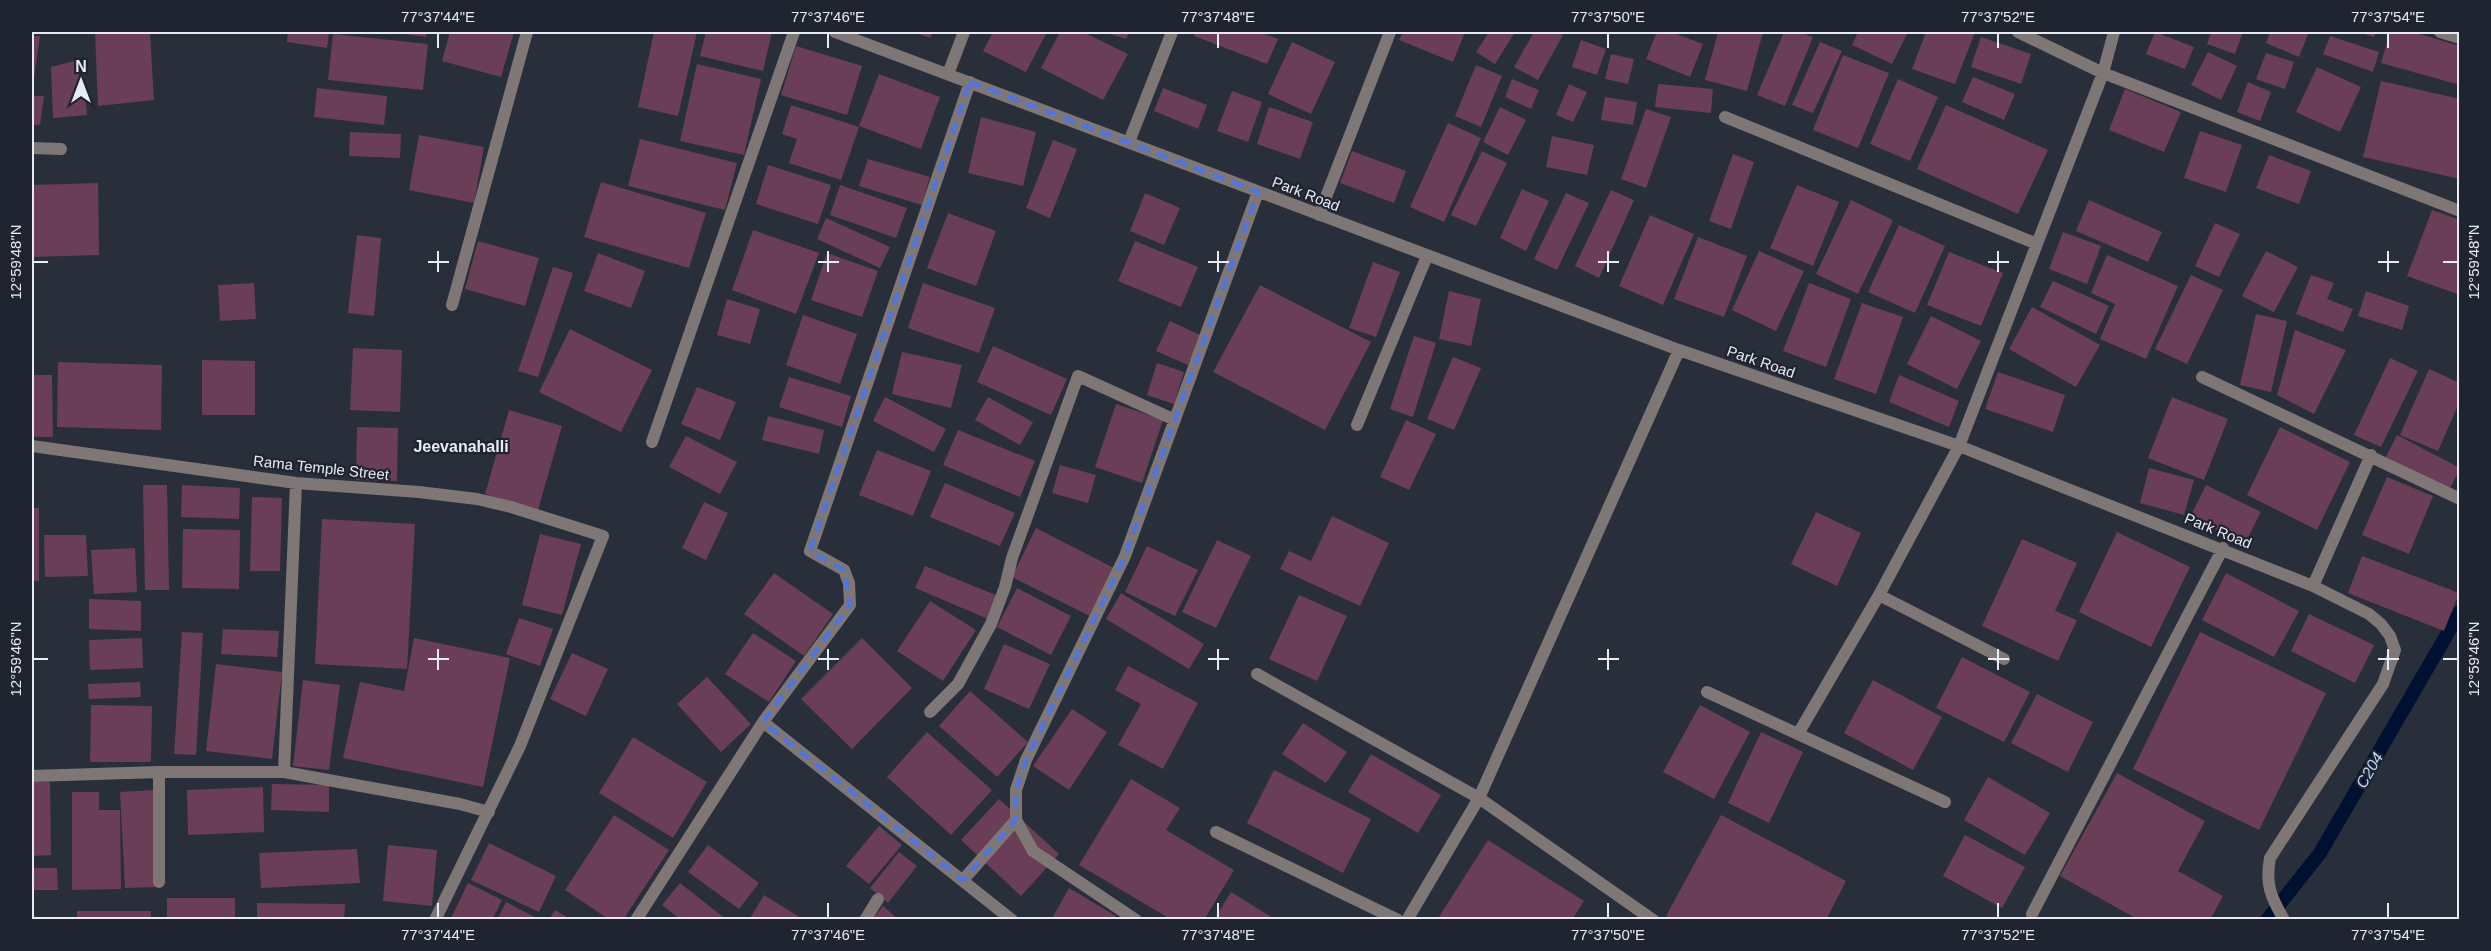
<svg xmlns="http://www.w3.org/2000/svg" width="2491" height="951" font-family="Arial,sans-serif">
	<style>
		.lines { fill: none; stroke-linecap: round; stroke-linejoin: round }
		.stream { stroke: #001031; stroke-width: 14 }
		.building { fill: #6a3e56 }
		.minor { stroke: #7f7776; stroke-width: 12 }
		.marked { fill: none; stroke: #5075df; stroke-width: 4.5; stroke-dasharray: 12 8; stroke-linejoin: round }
		.ticks { fill: none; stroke: #e7ebf3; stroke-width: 2 }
		.labels { text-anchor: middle; stroke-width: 4.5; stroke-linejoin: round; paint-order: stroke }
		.street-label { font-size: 15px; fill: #e7ebf3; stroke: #1f2430 }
		.neighbourhood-label { font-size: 16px; font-weight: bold; fill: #e7ebf3; stroke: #1f2430 }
		.water-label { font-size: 16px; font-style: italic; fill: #bdd7fe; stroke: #1f2430 }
		.neatline { fill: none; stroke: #e7ebf3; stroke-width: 2 }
		.ticks-label { font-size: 15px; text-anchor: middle; fill: #e7ebf3 }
	</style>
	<rect width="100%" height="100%" fill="#292e3b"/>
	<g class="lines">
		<path class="stream" d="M2267,920L2320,853L2460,612"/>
	</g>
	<path class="building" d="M95,32H150L154,100L98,106Z
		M288,32H329L327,48L287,42Z
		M389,32H426V37Z
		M450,32H514L501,77L442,61Z
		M654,32H697L678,116L638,107Z
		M706,32H772L763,71L700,56Z
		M914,32H933L930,38Z
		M993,32H1047L1026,72L983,51Z
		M1060,32H1083L1128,54L1103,100L1041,68Z
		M1105,32H1129L1126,39Z
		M1195,32H1259L1278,39L1267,64L1194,36Z
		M1403,32H1465L1453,62L1399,40Z
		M1489,32H1515L1495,64L1476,52Z
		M1534,32H1556L1563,35L1538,80L1514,67Z
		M1657,32H1671L1703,44L1690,77L1646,59Z
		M1718,32H1763L1747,91L1705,80Z
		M1784,32H1800L1813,37L1785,106L1757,95Z
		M1858,32H1908L1892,64L1852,45Z
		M1926,32H1975L1955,84L1912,69Z
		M2155,32L2194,47L2185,69L2146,54Z
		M2211,32H2243L2235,54L2207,44Z
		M2270,32H2309L2299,57L2266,43Z
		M2358,32H2376L2374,37Z
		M2390,32H2413L2460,46V85L2381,63Z
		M333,34L428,44L423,90L328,80Z
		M32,36H40L33,85H32Z
		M2330,36L2379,52L2373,72L2323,54Z
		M1981,37L2031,54L2021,84L1971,67Z
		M1581,40L1606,49L1597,75L1572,67Z
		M1292,42L1335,62L1311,114L1268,94Z
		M1820,42L1842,51L1813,113L1792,105Z
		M796,46L862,66L847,115L781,95Z
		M2208,52L2237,66L2221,100L2191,85Z
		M2266,53L2294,62L2285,89L2256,79Z
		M1611,54L1634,59L1628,84L1605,79Z
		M1843,55L1889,73L1858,148L1813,130Z
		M82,59L87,115L53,118L51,67Z
		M697,64L761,79L744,155L680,141Z
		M1476,65L1502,76L1481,127L1455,116Z
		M2317,67L2361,87L2340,132L2296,112Z
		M879,74L940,97L921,149L859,126Z
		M1973,77L2015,94L2004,120L1962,102Z
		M1512,79L1539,90L1531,109L1505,97Z
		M1898,79L1938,97L1910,161L1870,144Z
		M2381,81L2460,99V179L2363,157Z
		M2248,82L2271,92L2260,121L2237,112Z
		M1569,84L1587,92L1573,122L1556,115Z
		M1658,84L1713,89L1711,113L1655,107Z
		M317,88L387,96L384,125L314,117Z
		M1163,88L1207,105L1198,129L1154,111Z
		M2125,89L2181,112L2164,152L2109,130Z
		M1232,91L1262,102L1248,142L1217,131Z
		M32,96H44L40,125H32Z
		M1605,97L1637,102L1633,125L1601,120Z
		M791,105L859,127L841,180L789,163L797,139L782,134Z
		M1946,105L2048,150L2018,214L1917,169Z
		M1269,107L1313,122L1300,159L1257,144Z
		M1500,107L1526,120L1508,155L1483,142Z
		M1646,109L1671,117L1646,188L1621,179Z
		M981,117L1036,132L1023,186L968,173Z
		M1448,123L1481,138L1444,222L1410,207Z
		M2200,131L2242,145L2226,192L2184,178Z
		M350,132L401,134L400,158L349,156Z
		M419,135L484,147L474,203L409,190Z
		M1552,136L1594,145L1587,175L1546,167Z
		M640,139L737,163L725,210L628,186Z
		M1053,140L1077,149L1050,218L1026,208Z
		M1352,151L1406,171L1394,203L1340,183Z
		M1482,151L1507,163L1476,226L1451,215Z
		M1733,154L1754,162L1731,229L1709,221Z
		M2269,155L2311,171L2299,204L2256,188Z
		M868,159L930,177L922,205L859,186Z
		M768,165L831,185L818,224L756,204Z
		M601,182L706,213L689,268L584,237Z
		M98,183L99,255L32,257V185Z
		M840,185L907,208L896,238L830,215Z
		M1797,185L1839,202L1813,266L1770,248Z
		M1522,189L1549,201L1526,251L1500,238Z
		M1611,190L1634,200L1599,278L1575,266Z
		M1145,193L1180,208L1164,245L1130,231Z
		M1566,193L1589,203L1557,270L1534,259Z
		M1851,200L1893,220L1858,294L1816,274Z
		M2089,200L2162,232L2148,262L2076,231Z
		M2432,210L2460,220V295L2407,276Z
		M948,213L996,231L976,286L927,268Z
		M1650,215L1694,234L1663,305L1619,286Z
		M826,218L890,247L880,268L817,239Z
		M2215,223L2240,234L2219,277L2195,266Z
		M1899,225L1945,246L1915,313L1868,292Z
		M753,230L819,253L796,314L732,290Z
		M2063,232L2101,246L2087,284L2049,269Z
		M357,235L381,238L374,316L348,313Z
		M1698,237L1747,256L1724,317L1674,299Z
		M478,241L539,258L525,306L465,289Z
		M1135,241L1198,267L1181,307L1118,281Z
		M1759,251L1804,271L1776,331L1732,310Z
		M2266,251L2298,267L2274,312L2242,296Z
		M1949,252L2003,273L1981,326L1927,305Z
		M598,253L645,271L631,308L584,291Z
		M827,253L878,271L862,317L811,300Z
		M2107,255L2178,286L2146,359L2100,339L2115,304L2091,293Z
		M1373,262L1400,272L1376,337L1349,328Z
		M553,267L573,273L538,377L518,371Z
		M2191,275L2223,290L2187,364L2155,349Z
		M2311,275L2334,283L2327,299L2353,309L2343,332L2296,314Z
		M2053,281L2109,306L2096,334L2040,307Z
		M254,283L256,319L220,321L218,285Z
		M923,283L995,308L979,353L908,328Z
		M1809,283L1851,299L1826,367L1783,351Z
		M1260,285L1371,342L1325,430L1213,372Z
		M1449,291L1481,299L1471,346L1439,339Z
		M2366,291L2409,306L2402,330L2358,316Z
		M727,299L760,309L750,344L717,335Z
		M1862,303L1903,317L1876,394L1834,379Z
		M2032,307L2100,345L2076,387L2009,349Z
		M2256,314L2287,321L2271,392L2240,385Z
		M803,315L857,334L840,384L786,365Z
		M1931,316L1981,341L1957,389L1907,364Z
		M1170,321L1202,336L1188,365L1156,351Z
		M570,329L652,370L621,432L539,392Z
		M2295,330L2346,350L2314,414L2277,395Z
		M1414,336L1436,343L1413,417L1390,409Z
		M993,346L1067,379L1051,415L977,382Z
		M353,348L402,350L400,412L350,410Z
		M902,352L962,365L951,408L892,394Z
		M1453,357L1481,368L1454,430L1427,419Z
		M2390,358L2418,371L2381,447L2354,435Z
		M202,360L255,361V415H202Z
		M58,362L162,365L161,430L57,427Z
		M1157,363L1184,372L1174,404L1147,395Z
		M2429,369L2460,383V401L2438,451L2400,435Z
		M1998,372L2065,395L2053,432L1985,409Z
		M32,375H52L53,437H32Z
		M1899,375L1959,401L1949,427L1889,402Z
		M789,377L851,396L842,427L779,407Z
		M697,387L736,402L720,440L681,424Z
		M885,397L946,429L934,452L873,421Z
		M988,397L1033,422L1020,445L975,420Z
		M2172,397L2228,419L2204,480L2148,458Z
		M1116,404L1163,420L1142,483L1095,467Z
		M509,410L562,426L538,510L485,494Z
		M768,416L824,430L819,454L762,440Z
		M1406,420L1436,434L1409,490L1380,477Z
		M357,427L398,428L397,481L356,480Z
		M2280,427L2350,462L2317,530L2247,495Z
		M958,430L1035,461L1020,497L943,465Z
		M2397,435L2460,468L2449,491L2386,457Z
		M686,436L737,462L720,494L669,467Z
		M877,450L931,471L913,516L859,495Z
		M1060,465L1096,475L1088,503L1052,493Z
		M2149,468L2194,480L2184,515L2140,503Z
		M2387,477L2433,496L2409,554L2362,535Z
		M945,483L1015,513L1000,546L930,517Z
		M143,485H167L169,590H145Z
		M182,485L240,488L239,519L181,517Z
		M2206,485L2261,512L2245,543L2190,517Z
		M252,497L282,498L280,571H250Z
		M704,502L728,513L706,560L682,548Z
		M32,508H39V581H32Z
		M1816,512L1861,533L1837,586L1791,564Z
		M1332,516L1389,543L1360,606L1280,569L1289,551L1311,561Z
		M322,519L415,524L407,669L315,664Z
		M1036,528L1114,568L1090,616L1012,577Z
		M183,529L240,530L239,589L182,588Z
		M2117,532L2190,567L2151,647L2079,612Z
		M540,534L581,544L562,615L522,605Z
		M44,535H86L88,576L45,577Z
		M2022,539L2077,563L2055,611L2077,620L2058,661L1982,626Z
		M1217,540L1251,556L1216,628L1182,612Z
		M1147,546L1198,570L1175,616L1125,592Z
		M135,548L137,592L94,594L91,550Z
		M2362,556L2459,593L2444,631L2348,593Z
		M925,566L998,596L988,619L915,588Z
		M774,573L833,614L804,656L744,614Z
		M2226,573L2299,611L2274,657L2202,620Z
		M1017,588L1071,616L1051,655L997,627Z
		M1121,593L1204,644L1189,669L1106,619Z
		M1299,595L1347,616L1317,681L1269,659Z
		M89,599L141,601V631L89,629Z
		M930,601L976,630L943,681L897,651Z
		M2309,614L2374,645L2355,683L2291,651Z
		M519,618L553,629L540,666L506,654Z
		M223,629L279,631L277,657L221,654Z
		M182,632L203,633L196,755L174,754Z
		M2200,632L2326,693L2259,830L2133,769Z
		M753,633L796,661L769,702L725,674Z
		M142,638L143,668L90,670L89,640Z
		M414,638L510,658L483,787L343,758L360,682L404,691Z
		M862,638L912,688L852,749L801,699Z
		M1004,644L1050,664L1029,709L984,689Z
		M572,653L608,669L586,716L550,699Z
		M1962,657L2030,692L2004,742L1936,708Z
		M216,664L282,672L272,759L206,751Z
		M1128,666L1198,703L1163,769L1118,745L1141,704L1115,690Z
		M707,677L751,724L721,752L677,704Z
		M303,680L340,685L329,770L293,766Z
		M1873,680L1942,717L1913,770L1844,733Z
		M140,682L141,697L89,699L88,684Z
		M970,691L1028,742L997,777L939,726Z
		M2037,694L2093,722L2068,772L2011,743Z
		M91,705L152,706L151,762H90Z
		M1700,705L1750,732L1714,799L1663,772Z
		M1072,709L1107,732L1069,790L1033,766Z
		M1303,723L1347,752L1326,783L1282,754Z
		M927,732L992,790L951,835L887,777Z
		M1761,732L1803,752L1769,823L1728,803Z
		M633,737L707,782L673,838L599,793Z
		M1371,754L1441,795L1418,833L1348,792Z
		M1274,770L1371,819L1343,873L1247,823Z
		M2117,773L2205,821L2178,871L2223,896L2210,920H2139L2060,876Z
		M1988,777L2050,813L2025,855L1964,820Z
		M1131,779L1180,808L1166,830L1234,870L1204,920H1172L1079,865Z
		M32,782H50L51,855L32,856Z
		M272,784L329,785V812L271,810Z
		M263,787L264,832L188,835L187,790Z
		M154,790L159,887L125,888L120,792Z
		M72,792H99V810H120L121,889L72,890Z
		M999,799L1059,854L1021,896L961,840Z
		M614,815L669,850L623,920H610L565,890Z
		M1721,815L1846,881L1826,920H1672L1666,916Z
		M879,826L902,845L869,884L846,866Z
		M1965,835L2025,867L2002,908L1943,876Z
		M1488,840L1584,901L1572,920H1437Z
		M489,843L556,876L539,912L471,880Z
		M388,845L437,850L432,906L383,901Z
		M708,845L759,883L739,909L688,872Z
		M357,849L360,883L261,888L259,853Z
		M899,852L917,866L888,903L870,888Z
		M32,868H57L58,890H32Z
		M468,883L502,900L492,920H450Z
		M680,883L727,920H681L662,905Z
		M1069,888L1116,916L1114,920H1051Z
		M1231,892L1276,920H1214Z
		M764,895L804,920H749Z
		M167,898H235V920H167Z
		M506,902L540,920H497Z
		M257,903L345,904L344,920H257Z
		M883,906L899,920H872Z
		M555,910L572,920H549Z
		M77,911H151V920H77Z"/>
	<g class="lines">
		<path class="minor" d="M835,32L1679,350L1959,446L2313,586L2369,614L2381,624L2390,636L2395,650L2383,684L2270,858C2265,885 2271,897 2284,920
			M2018,32L2103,73L2460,211
			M2440,32L2460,38
			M948,74L964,32
			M1725,117L2037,244
			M1129,142L1172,32
			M32,148L61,149
			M1319,215L1390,32
			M452,305L527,32
			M2202,377L2458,498
			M1357,425L1427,256
			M652,442L794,32
			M32,446L296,483L419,492L477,499L511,507L603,536L520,746L435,920
			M2313,586L2371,455
			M1879,595L2004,659
			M1257,674L1479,798L1653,920
			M1707,692L1945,802
			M930,712L958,684L991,624L1005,587L1012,558L1078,376L1175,420
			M763,722L1012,920
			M1798,734L1879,595L1959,446L2103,73L2114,32
			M159,772V882
			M284,772L296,483
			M32,776L159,772H284L460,804L489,812
			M1216,832L1398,920
			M963,880L1016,820
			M2032,914L2223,548
			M636,920L763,722L850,605L849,583L844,570L810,551L970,82
			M865,920L878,899
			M1136,920L1033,851L1016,820V790L1026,760L1125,556L1258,192
			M1407,920L1479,798L1679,350"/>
	</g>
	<path class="marked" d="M970,82L1258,192L1125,556L1026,760L1016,790V820L963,880L763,722L850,605L844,570L810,551Z"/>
	<path class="ticks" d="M438,33V48M828,33V48M1218,33V48M1608,33V48M1998,33V48M2388,33V48M438,251V272M828,251V272M1218,251V272M1608,251V272M1998,251V272M2388,251V272M33,262H48M428,262H449M818,262H839M1208,262H1229M1598,262H1619M1988,262H2009M2378,262H2399M2443,262H2458M438,649V670M828,649V670M1218,649V670M1608,649V670M1998,649V670M2388,649V670M33,659H48M428,659H449M818,659H839M1208,659H1229M1598,659H1619M1988,659H2009M2378,659H2399M2443,659H2458M438,903V918M828,903V918M1218,903V918M1608,903V918M1998,903V918M2388,903V918"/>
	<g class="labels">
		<g class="street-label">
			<text transform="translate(1306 194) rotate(21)" y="5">Park Road</text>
			<text transform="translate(1761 362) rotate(19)" y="5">Park Road</text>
			<text transform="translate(321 468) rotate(6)" y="5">Rama Temple Street</text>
			<text transform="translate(2218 531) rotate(22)" y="5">Park Road</text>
		</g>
		<g class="neighbourhood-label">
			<text x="461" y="452">Jeevanahalli</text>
		</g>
		<g class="water-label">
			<text transform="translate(2369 770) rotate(-60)" y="6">C204</text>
		</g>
	</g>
	<rect width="2491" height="951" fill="none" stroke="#1f2430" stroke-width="66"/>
	<g transform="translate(81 81)" stroke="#1f2430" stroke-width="4.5" paint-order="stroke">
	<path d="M0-4.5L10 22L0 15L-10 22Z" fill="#e7ebf3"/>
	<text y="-9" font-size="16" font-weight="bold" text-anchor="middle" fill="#e7ebf3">N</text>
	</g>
	<rect x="33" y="33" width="2425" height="885" class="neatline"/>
	<g class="ticks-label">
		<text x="438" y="22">77°37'44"E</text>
		<text x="828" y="22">77°37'46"E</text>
		<text x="1218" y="22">77°37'48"E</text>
		<text x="1608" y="22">77°37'50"E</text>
		<text x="1998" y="22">77°37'52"E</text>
		<text x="2388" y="22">77°37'54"E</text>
		<text transform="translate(16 262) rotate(-90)" y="5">12°59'48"N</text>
		<text transform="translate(2474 262) rotate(-90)" y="5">12°59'48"N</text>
		<text transform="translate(16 659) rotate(-90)" y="5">12°59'46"N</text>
		<text transform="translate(2474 659) rotate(-90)" y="5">12°59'46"N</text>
		<text x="438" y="940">77°37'44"E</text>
		<text x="828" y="940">77°37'46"E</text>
		<text x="1218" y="940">77°37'48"E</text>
		<text x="1608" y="940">77°37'50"E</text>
		<text x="1998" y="940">77°37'52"E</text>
		<text x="2388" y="940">77°37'54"E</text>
	</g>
</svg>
